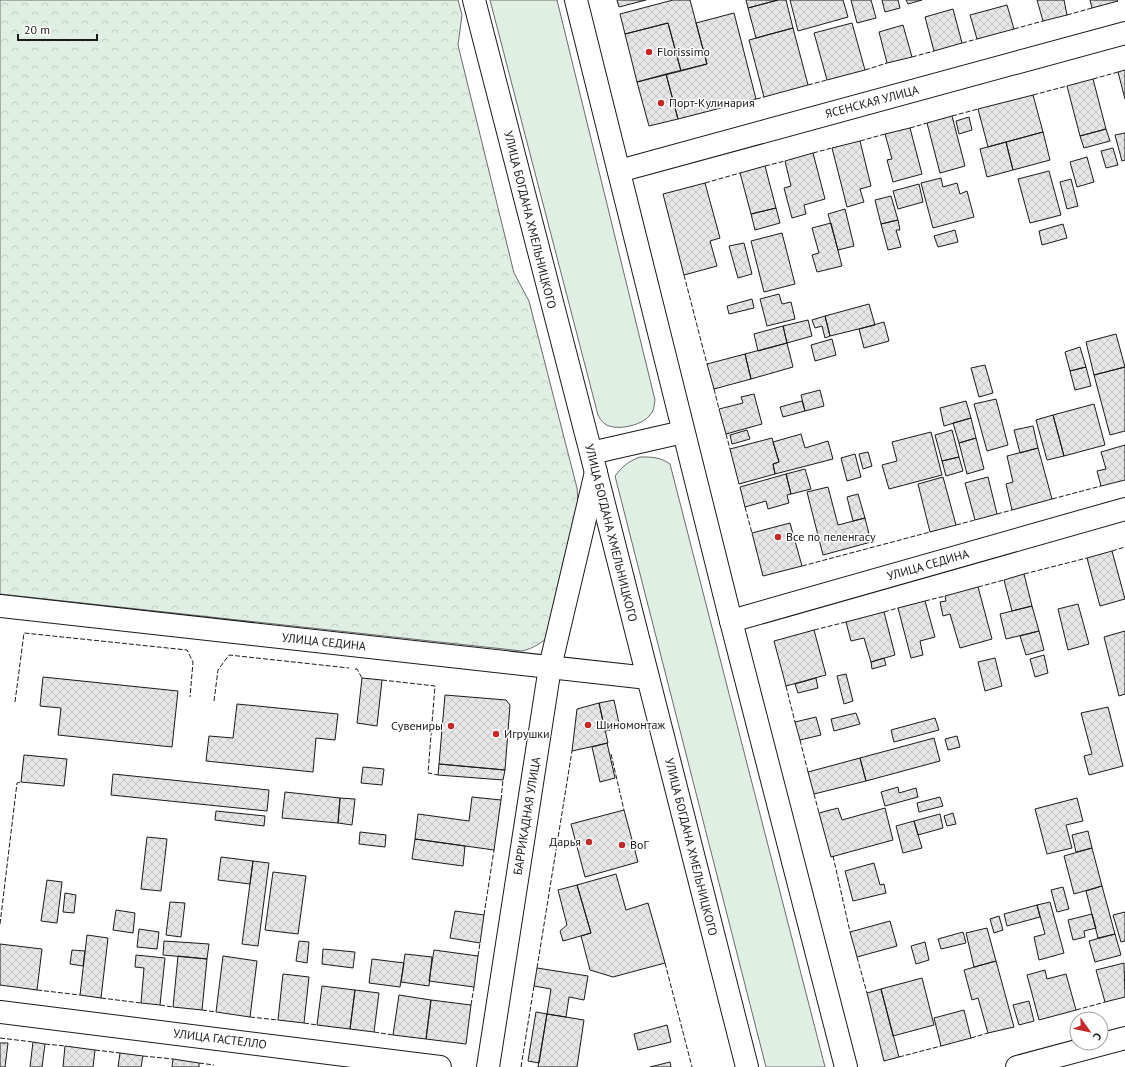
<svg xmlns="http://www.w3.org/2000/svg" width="1125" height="1067" font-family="'PT Sans',sans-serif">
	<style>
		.grass { fill: #e0efe3; stroke: #6a6a6a }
		.park { fill: url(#park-crowns); stroke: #6a6a6a }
		.building { fill: url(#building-cross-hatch); stroke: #1a1a1a }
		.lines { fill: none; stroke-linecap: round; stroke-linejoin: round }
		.minor-casing { stroke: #1a1a1a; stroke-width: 24 }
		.major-casing { stroke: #1a1a1a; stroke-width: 24 }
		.minor { stroke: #fff; stroke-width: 22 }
		.major { stroke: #fff; stroke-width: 22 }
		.fence { stroke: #1a1a1a; stroke-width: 1; stroke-dasharray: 5 2; stroke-linecap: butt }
		.poi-dot { fill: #c62828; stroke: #fff; stroke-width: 1.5 }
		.labels { text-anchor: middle; stroke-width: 3; stroke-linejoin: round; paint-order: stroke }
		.poi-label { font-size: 12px; fill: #1a1a1a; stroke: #fff; text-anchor: start }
		.street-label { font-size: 12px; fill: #1a1a1a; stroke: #fff }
	</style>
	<defs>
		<pattern id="park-crowns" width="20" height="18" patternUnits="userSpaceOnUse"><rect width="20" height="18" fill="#e0efe3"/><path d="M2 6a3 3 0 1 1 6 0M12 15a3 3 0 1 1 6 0" fill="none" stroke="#c0ccc2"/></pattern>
		<pattern id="building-cross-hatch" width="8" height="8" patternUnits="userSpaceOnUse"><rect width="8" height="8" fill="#e6e6e6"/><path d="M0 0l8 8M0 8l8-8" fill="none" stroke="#c5c5c5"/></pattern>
	</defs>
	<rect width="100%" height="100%" fill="#fff"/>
	<path class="grass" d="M490,0H557L655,400C654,406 654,411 650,415C643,425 620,430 609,426C603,424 600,419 598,415Z
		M640,457C652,457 660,457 670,464L825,1067H766L615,476C623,466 627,462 640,457Z"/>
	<path class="park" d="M0,0H458L462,15L458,45L514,273L529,301L577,488L578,501L551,634C542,643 534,648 522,651L0,594Z"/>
	<path class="building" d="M617,0H646L619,7Z
		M673,0H690L707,64L681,71L668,23L625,34L620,14Z
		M746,0H778L748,8Z
		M778,0H786L793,28L756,38L748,8Z
		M790,0H843L848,17L798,31Z
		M851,0H871L876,18L857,23Z
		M882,0H898L900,8L885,12Z
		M906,0H922L908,4Z
		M1037,0H1064L1067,15L1043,21Z
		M1090,0H1117L1118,1L1092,8Z
		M1007,5L1014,29L977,39L970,15Z
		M953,9L962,43L934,51L925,17Z
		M734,13L756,99L678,119L666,74L707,64L696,23Z
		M668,23L681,71L637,82L625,34Z
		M852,23L865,70L827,80L814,33Z
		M903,25L912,57L887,63L879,32Z
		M793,28L808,85L764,97L749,40Z
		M1125,70V99L1118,72Z
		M666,74L678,119L649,126L637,82Z
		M1093,79L1106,129L1080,136L1067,86Z
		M1033,95L1043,132L988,147L978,109Z
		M952,116L965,166L940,173L927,123Z
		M969,117L972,130L959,134L956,121Z
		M910,128L922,174L893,182L887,160L892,159L885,134Z
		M1106,129L1110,141L1084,148L1080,136Z
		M1043,132L1050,160L1013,170L1006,142Z
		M1125,133V160L1122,161L1115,135Z
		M860,141L871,186L860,189L864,202L847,207L832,148Z
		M1006,142L1013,170L987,177L980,149Z
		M1113,148L1118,165L1106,168L1101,151Z
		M813,153L825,199L804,205L806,214L792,218L784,188L791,186L785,161Z
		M1087,157L1094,182L1077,187L1070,162Z
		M765,166L776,208L751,214L740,173Z
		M1049,171L1061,215L1030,223L1018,179Z
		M941,178L943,187L957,183L960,194L967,191L974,217L933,228L921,183Z
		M1071,179L1078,206L1067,209L1060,182Z
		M705,183L720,238L710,241L717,266L684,275L663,194Z
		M919,184L923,202L898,209L893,191Z
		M891,196L898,220L881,224L875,200Z
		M776,208L780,223L755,230L751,214Z
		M845,209L854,246L838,250L828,214Z
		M898,220L900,230H896L901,247L888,250L881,224Z
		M831,223L842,266L817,272L812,255L819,253L812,228Z
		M1063,224L1067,238L1042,245L1039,231Z
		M955,230L958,242L938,247L934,236Z
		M782,233L795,284L764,292L751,241Z
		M744,243L752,274L738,278L729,246Z
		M779,294L782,304L791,302L795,319L767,326L760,299Z
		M752,299L754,308L729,314L727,306Z
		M869,304L875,325L830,336L825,316Z
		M825,316L830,336L825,338L822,326L815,328L812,320Z
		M808,320L812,336L787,343L783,326Z
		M884,322L889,341L864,348L859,329Z
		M783,326L787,343L758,351L754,334Z
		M1116,334L1125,367L1094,375L1086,342Z
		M832,339L836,355L815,361L811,345Z
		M787,343L793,367L751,379L745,354Z
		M1080,347L1086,367L1070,371L1065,352Z
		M745,354L751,379L714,389L707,364Z
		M985,365L993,393L979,397L971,368Z
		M1086,367L1091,386L1075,390L1070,371Z
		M1125,367V431L1110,435L1094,375Z
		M820,390L824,406L805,411L801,395Z
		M754,394L762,424L726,434L719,409L743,403L741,397Z
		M996,399L1008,445L987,451L974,404Z
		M802,401L805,411L783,417L780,407Z
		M966,401L971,418L944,426L940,408Z
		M1094,404L1105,445L1064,456L1053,415Z
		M1053,415L1064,456L1047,460L1036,420Z
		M971,418L976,438L959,443L953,423Z
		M1033,426L1038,448L1020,453L1014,430Z
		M747,430L750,439L732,444L730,435Z
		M952,430L959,457L942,461L935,435Z
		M931,432L942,475L889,489L882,465L897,461L892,442Z
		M801,434L805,448L828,441L833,459L775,474L773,464L779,462L773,442Z
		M772,438L779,462L773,464L775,474L739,484L730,449Z
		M976,438L984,469L967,474L959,443Z
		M1125,445V480L1101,486L1097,471L1106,469L1101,452Z
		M1038,448L1052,499L1012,510L1006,484L1013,482L1007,456Z
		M868,452L872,466L863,469L859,454Z
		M855,454L861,477L847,481L841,458Z
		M959,457L963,471L946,476L942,461Z
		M805,469L811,489L791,494L786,474Z
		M786,474L791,494L787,495L789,503L768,509L766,501L745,507L740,487Z
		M943,477L956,525L930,532L918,484Z
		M988,477L997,514L975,520L965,483Z
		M828,487L838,525L865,518L871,542L823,555L807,492Z
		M858,494L865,518L853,521L847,497Z
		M790,523L802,566L763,576L752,533Z
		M1112,551L1125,599L1100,606L1087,558Z
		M1024,574L1032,606L1012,611L1004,580Z
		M978,587L992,639L960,648L950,614L943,616L940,602L946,601L945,596Z
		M925,601L935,637L920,641L923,655L911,658L898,608Z
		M1078,604L1089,644L1068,650L1058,609Z
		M1032,606L1039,631L1006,639L1000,614Z
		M884,612L895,655L871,662L864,638L851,641L846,622Z
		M814,630L826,675L786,686L774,641Z
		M1039,631L1044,650L1026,655L1020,636Z
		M1125,631V694L1119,696L1104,637Z
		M1044,655L1048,673L1035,677L1030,659Z
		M884,658L886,665L872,669L871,662Z
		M995,658L1002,686L985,691L978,662Z
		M846,674L853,701L844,704L837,676Z
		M43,677L178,691L172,747L58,735L61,708L40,706Z
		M362,678L382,680L377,726L357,723Z
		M816,678L818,688L798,693L795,684Z
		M445,695L506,700L510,705L505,770L439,764Z
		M614,700L620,728L605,731L599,703Z
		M599,703L608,743L572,751L577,709Z
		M237,704L338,714L335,740L316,738L313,772L206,761L209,736L233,738Z
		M1108,707L1123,766L1089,775L1084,756L1092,754L1081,713Z
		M856,713L860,724L834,731L831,719Z
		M816,717L821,735L800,740L795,722Z
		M935,718L939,730L894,742L891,730Z
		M957,736L960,747L948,750L945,739Z
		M934,738L940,761L866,781L860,758Z
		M607,743L615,778L600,782L592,747Z
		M24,755L67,759L64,786L21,782Z
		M860,758L866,781L814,794L808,772Z
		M439,764L505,770L503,780L438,775Z
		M363,767L384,769L382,785L361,783Z
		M113,774L269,790L267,811L111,795Z
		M898,787L899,793L916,788L918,797L885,806L881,792Z
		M285,792L340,798L338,823L282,818Z
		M472,797L501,800L494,850L415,839L418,814L469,821Z
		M940,797L943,806L919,812L917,803Z
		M340,798L355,799L352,825L338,823Z
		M1077,798L1083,821L1066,825L1072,848L1047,854L1035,809Z
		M838,808L842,820L885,808L893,840L831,857L819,813Z
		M624,810L638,862L585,877L571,824Z
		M216,811L265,816L264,826L215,820Z
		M953,813L956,824L947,826L944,816Z
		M940,814L943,828L918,835L914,821Z
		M914,821L922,848L903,853L896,826Z
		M1088,831L1092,848L1076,852L1072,835Z
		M360,832L386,835L385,847L359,844Z
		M147,837L167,839L161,891L141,889Z
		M415,839L465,846L463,866L412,859Z
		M1092,848L1102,886L1074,894L1064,856Z
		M221,857L253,861L250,884L218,880Z
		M253,861L269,863L258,946L242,944Z
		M874,863L880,885L884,884L886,893L853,901L845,871Z
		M273,872L306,876L298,934L265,930Z
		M616,874L626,910L648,903L665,963L613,977L590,970L581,936L591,933L577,885Z
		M47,880L62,882L57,923L41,921Z
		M577,885L591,933L563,941L560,931L567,925L558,890Z
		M1102,886L1115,934L1098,938L1086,891Z
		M1063,887L1069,909L1057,912L1051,890Z
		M65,893L76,895L74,913L63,912Z
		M170,902L185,903L181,937L166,935Z
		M1050,902L1064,953L1039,960L1034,937L1045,934L1037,905Z
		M1037,905L1040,917L1007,926L1004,914Z
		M116,910L135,913L133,933L113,930Z
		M455,911L484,915L480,943L450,938Z
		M1125,912V941L1121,942L1113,915Z
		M1092,914L1096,928L1084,931L1085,937L1073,940L1068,920Z
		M999,916L1003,930L994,933L990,919Z
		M890,921L897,946L857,957L850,932Z
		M987,928L996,961L974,967L966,933Z
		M139,929L159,932L157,949L137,947Z
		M963,932L966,943L941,949L938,939Z
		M1115,934L1121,955L1095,962L1089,941Z
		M87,935L108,938L101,998L80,995Z
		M164,941L209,944L207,959L163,955Z
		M299,941L309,942L307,963L296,961Z
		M925,942L929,960L916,964L911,946Z
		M0,944L42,949L37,990L0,985Z
		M323,949L355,952L353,968L322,964Z
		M72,950L85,951L83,966L70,964Z
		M434,950L478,956L474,987L429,981Z
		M405,954L432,957L429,986L401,982Z
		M136,955L165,958L160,1005L141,1003L144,968L135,967Z
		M178,956L207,959L202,1010L173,1007Z
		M223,956L257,961L250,1017L216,1012Z
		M372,959L404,963L400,987L369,983Z
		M996,961L1014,1027L988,1033L978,998L972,1000L964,970Z
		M1124,963L1125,997L1105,1002L1096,970Z
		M537,968L588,976L584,1000L569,997L566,1017L547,1014L551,989L534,986Z
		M1045,970L1047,979L1066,974L1076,1010L1039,1020L1027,975Z
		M283,974L309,977L304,1023L278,1020Z
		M922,978L934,1025L893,1036L881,989Z
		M322,986L355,990L350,1029L317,1025Z
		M881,989L899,1057L884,1061L867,993Z
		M355,990L379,993L374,1032L350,1029Z
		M399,995L431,1000L426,1039L393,1035Z
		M431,1000L471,1005L466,1044L426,1039Z
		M1029,1001L1034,1021L1019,1025L1013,1005Z
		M964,1010L971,1038L941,1046L934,1018Z
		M536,1012L547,1014L539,1063L528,1061Z
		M547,1014L584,1020L577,1067H538Z
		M667,1025L671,1042L638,1050L634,1034Z
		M33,1042L45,1044L42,1067H30Z
		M0,1043H8L5,1067H0Z
		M65,1046L95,1050L93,1067H63Z
		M120,1053L143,1056L141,1067H118Z
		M173,1059L199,1063V1067H172Z
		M670,1062L671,1067H650Z"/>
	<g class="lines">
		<defs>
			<path id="minor" d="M619,171L1125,33
				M0,606L648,678
				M731,621L1125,509
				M0,1012L440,1067
				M488,1067L550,667L596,472
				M1017,1067L1125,1038"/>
			<path id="major" d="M474,0L591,453L747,1067
				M576,0L731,621L846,1067
				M591,453L683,432"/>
		</defs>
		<use href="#minor" class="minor-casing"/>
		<use href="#major" class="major-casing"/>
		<use href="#minor" class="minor"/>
		<use href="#major" class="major"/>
		<path class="fence" d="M1067,15L1092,8
			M1014,29L1043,21
			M962,43L977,39
			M912,57L934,51
			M865,70L887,63
			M1093,79L1118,72
			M808,85L827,80
			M1033,95L1067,86
			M756,99L764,97
			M952,116L978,109
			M910,128L927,123
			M860,141L885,134
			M813,153L832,148
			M765,166L785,161
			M705,183L740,173
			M684,275L707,364
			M714,389L719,409
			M726,434L730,449
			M1052,499L1101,486
			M745,507L752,533
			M997,514L1012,510
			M956,525L975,520
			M1112,551L1125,547
			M802,566L930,532
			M1024,574L1087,558
			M978,587L1004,580
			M925,601L945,596
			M884,612L898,608
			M814,630L846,622
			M355,669H357L362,678
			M382,680L435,686L428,773L438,775
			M786,686L795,722
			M214,701L218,670L229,655L349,668
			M15,702L24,633L187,650L193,662L190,697
			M800,740L808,772
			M611,754L624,810
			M814,794L819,813
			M501,800L503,780
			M833,856L850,932
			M484,915L494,850
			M0,924L17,783L21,782
			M478,956L480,943
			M857,957L867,993
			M665,963L692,1067
			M537,968L572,751
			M37,990L80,995
			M101,998L141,1003
			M160,1005L173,1007
			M471,1005L474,987
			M202,1010L216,1012
			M1076,1010L1105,1002
			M250,1017L278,1020
			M304,1023L317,1025
			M374,1032L393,1035
			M0,1038L33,1042
			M971,1038L988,1033
			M45,1044L65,1046
			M95,1050L120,1053
			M143,1056L173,1059
			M899,1057L941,1046
			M199,1063L214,1065
			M521,1067L534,986"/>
	</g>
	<g class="poi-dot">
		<circle cx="649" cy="52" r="4"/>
		<circle cx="661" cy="103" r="4"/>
		<circle cx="778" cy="537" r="4"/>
		<circle cx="588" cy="725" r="4"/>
		<circle cx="451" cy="726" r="4"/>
		<circle cx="496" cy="734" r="4"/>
		<circle cx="589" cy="842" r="4"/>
		<circle cx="622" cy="845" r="4"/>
	</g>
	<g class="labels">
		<g class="poi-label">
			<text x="657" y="56">Florissimo</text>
			<text x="669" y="107">Порт-Кулинария</text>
			<text x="786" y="541">Все по пеленгасу</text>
			<text x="596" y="729">Шиномонтаж</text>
			<text x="443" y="730" text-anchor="end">Сувениры</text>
			<text x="504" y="738">Игрушки</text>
			<text x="581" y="846" text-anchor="end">Дарья</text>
			<text x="630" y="849">ВоГ</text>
		</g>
		<g class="street-label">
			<text transform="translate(872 102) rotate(-15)" y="4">ЯСЕНСКАЯ УЛИЦА</text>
			<text transform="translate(530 220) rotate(76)" y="4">УЛИЦА БОГДАНА ХМЕЛЬНИЦКОГО</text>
			<text transform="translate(611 533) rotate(76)" y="4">УЛИЦА БОГДАНА ХМЕЛЬНИЦКОГО</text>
			<text transform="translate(928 565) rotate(-16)" y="4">УЛИЦА СЕДИНА</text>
			<text transform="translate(324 642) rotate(6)" y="4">УЛИЦА СЕДИНА</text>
			<text transform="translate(527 816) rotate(-81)" y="4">БАРРИКАДНАЯ УЛИЦА</text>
			<text transform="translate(691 847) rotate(76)" y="4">УЛИЦА БОГДАНА ХМЕЛЬНИЦКОГО</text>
			<text transform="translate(220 1039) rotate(7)" y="4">УЛИЦА ГАСТЕЛЛО</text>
		</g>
	</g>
	<g transform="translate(1089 1031) rotate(123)"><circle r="19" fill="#ffffff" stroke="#a3a3a3"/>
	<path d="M0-3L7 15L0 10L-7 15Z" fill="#c62828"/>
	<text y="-6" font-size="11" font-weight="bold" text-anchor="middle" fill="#1a1a1a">С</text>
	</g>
	<path d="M18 34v6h79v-6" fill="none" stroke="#1a1a1a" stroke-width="2"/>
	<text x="24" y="34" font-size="12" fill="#1a1a1a" stroke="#ffffff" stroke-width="3" paint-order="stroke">20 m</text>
</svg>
